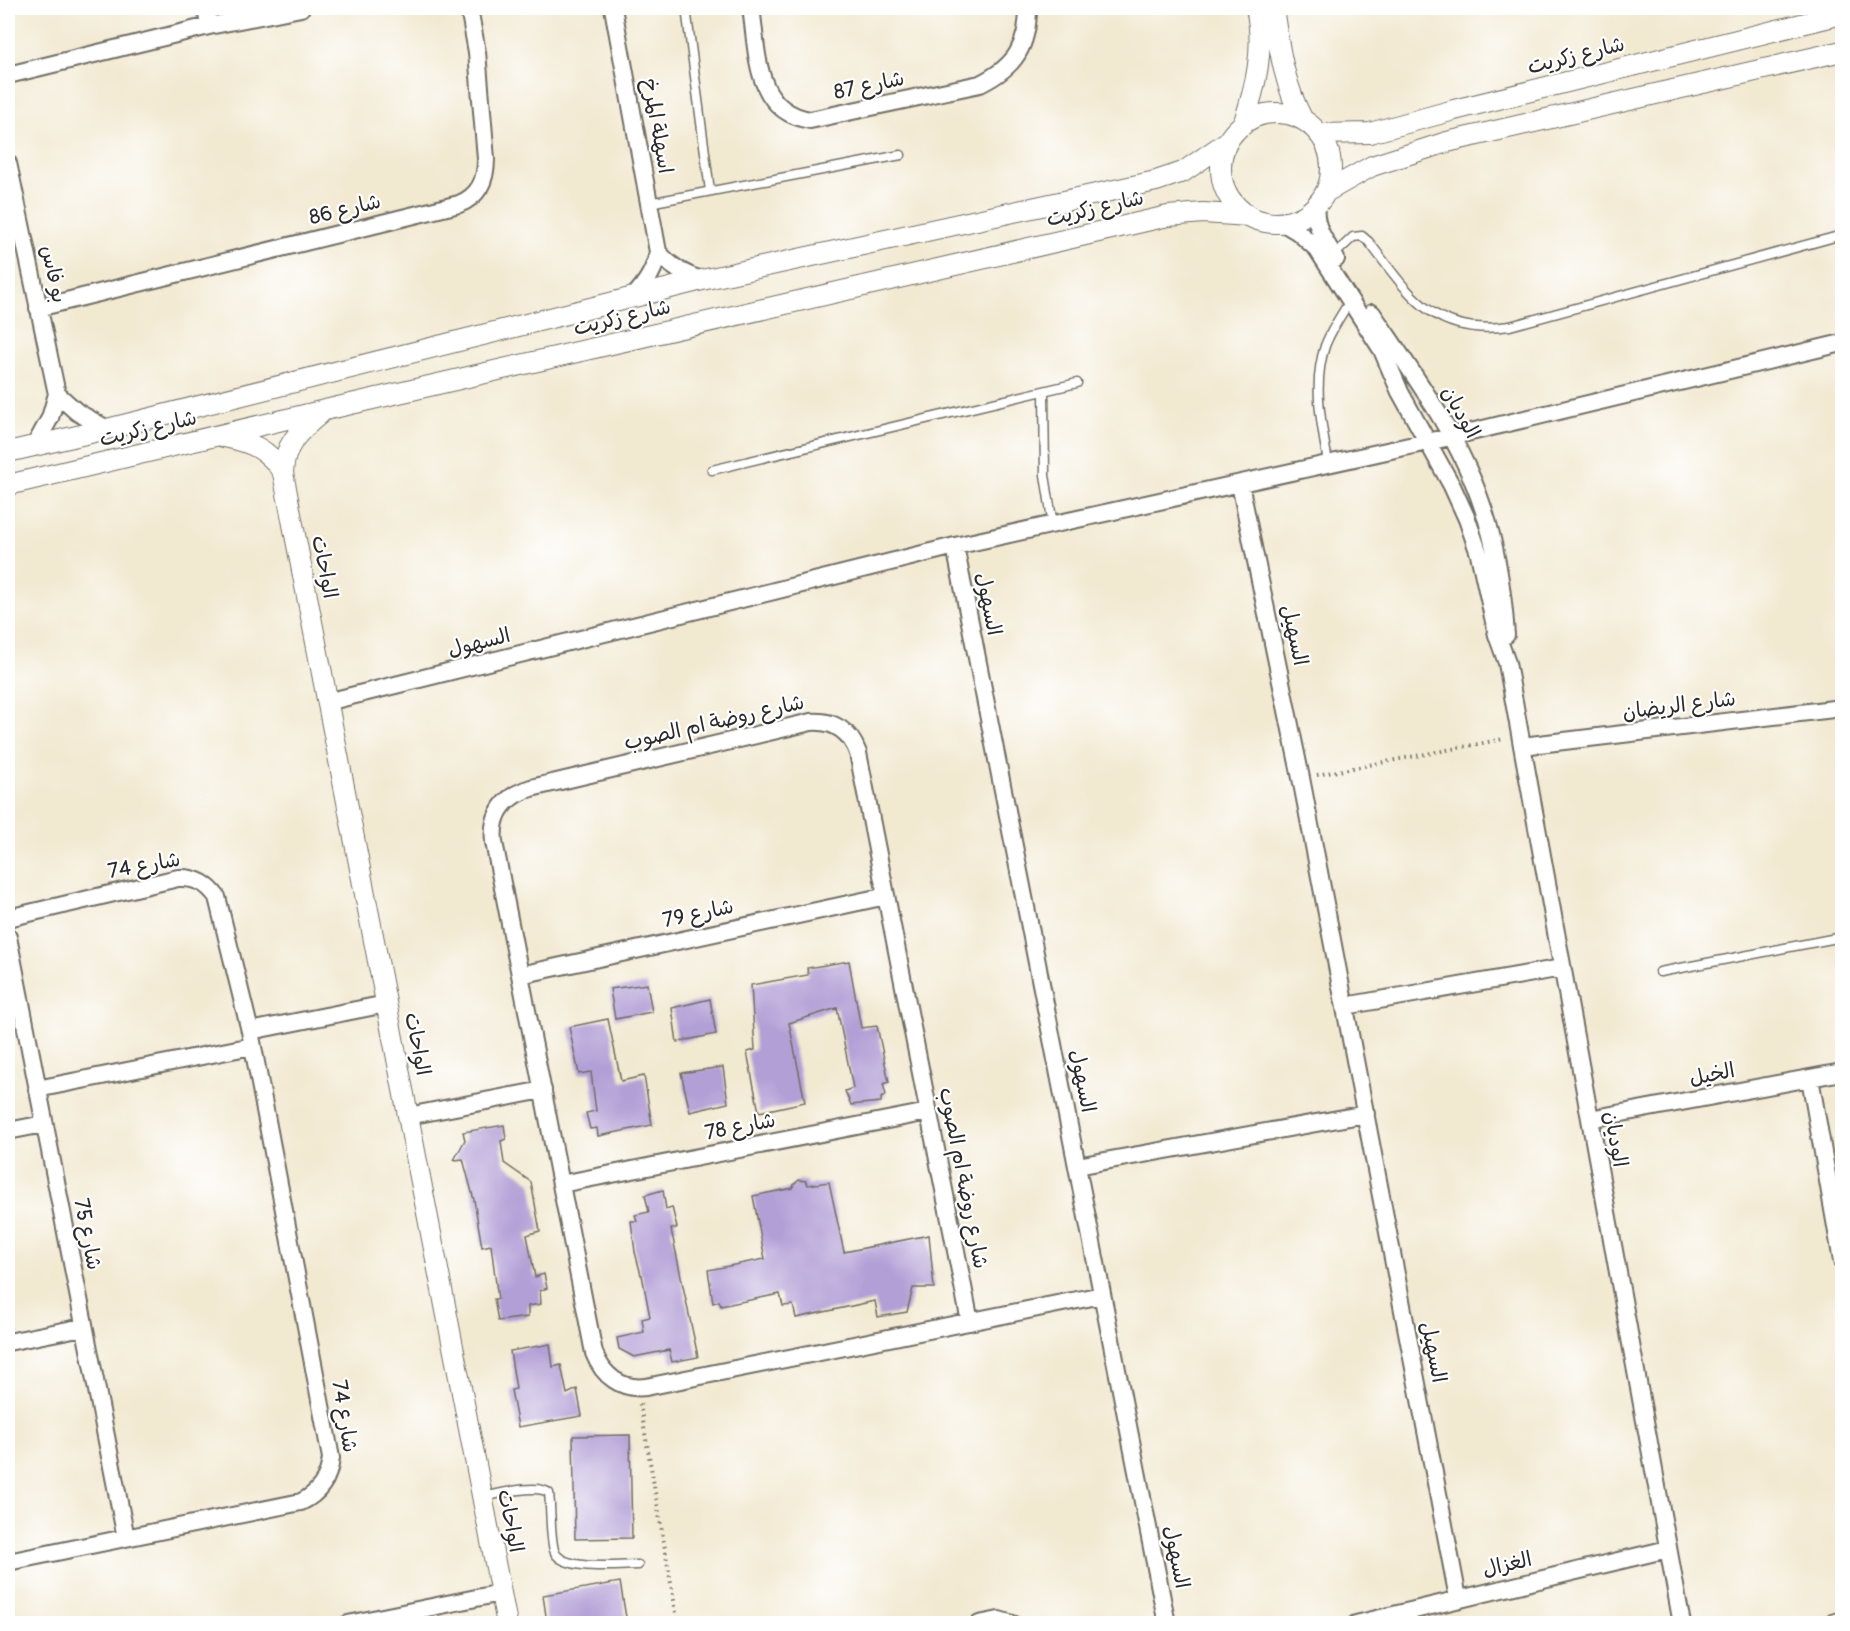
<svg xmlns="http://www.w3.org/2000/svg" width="1850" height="1631" font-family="Pangolin,'Playpen Sans Arabic',sans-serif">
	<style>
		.building { fill: #b29fd6 }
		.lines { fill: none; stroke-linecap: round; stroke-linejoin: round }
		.service-casing { stroke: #716e65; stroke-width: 11 }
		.minor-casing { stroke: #716e65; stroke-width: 20 }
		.tertiary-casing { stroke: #716e65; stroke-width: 22 }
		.path { stroke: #716e65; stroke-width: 4; stroke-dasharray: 1.5 4.5; stroke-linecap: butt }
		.service { stroke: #fff; stroke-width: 8 }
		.minor { stroke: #fff; stroke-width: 16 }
		.tertiary { stroke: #fff; stroke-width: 20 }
		.labels { text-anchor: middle; stroke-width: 4.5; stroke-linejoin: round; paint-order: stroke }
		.street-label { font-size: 21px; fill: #2b2b2b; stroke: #fff }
	</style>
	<rect width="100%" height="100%" fill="#fff"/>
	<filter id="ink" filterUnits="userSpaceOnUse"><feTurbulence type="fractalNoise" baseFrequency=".0167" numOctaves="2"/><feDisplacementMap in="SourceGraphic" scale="12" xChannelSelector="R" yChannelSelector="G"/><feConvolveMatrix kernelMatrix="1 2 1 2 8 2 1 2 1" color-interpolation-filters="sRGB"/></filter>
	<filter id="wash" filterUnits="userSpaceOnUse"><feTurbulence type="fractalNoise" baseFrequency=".008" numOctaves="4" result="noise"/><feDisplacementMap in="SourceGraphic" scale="24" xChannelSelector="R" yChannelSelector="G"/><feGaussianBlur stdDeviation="1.35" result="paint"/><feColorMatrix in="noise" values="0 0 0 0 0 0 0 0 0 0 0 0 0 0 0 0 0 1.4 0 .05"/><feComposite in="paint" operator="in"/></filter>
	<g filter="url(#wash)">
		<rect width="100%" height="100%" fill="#f2e9d1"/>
		<g id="blocks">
			<path class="building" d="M849,961L861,1028L877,1026L889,1082L883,1084L886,1095L881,1098V1102L851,1105L845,1091L853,1088L837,1008L789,1023L805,1102L759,1112L747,1052L755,1050L751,985L808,975L807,968Z
				M647,984L652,1012L615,1019L610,989Z
				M710,999L716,1034L677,1042L672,1008Z
				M608,1019L621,1081L644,1076L652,1125L598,1136L597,1128L590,1129L586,1113L596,1111L591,1072L579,1074L569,1027Z
				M723,1067L728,1103L690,1112L681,1073Z
				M504,1125L506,1139L501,1141L504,1163L531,1182L540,1231L527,1235L535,1277L544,1274L547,1288L540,1291L541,1304L528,1306V1317L498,1321L494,1299H498L491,1245L482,1247L474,1200L463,1159L454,1160L465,1140L463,1132Z
				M799,1180L806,1181L808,1185L829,1182L844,1252L929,1235L934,1288H913L907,1312L878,1317L875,1301L796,1318L793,1305L783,1306L780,1294L721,1306L719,1301L713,1303L708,1270L765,1259L753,1196L793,1188L794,1184Z
				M663,1190L666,1209L672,1207L677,1228L671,1229L698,1357L672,1362L669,1350L634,1357L619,1349L617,1338L644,1332L642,1319L650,1317L642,1275H641L635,1252L631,1221H637L635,1215L649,1212L645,1195Z
				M550,1344L553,1367L561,1365L567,1394L577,1389L582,1416L518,1427L511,1390L516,1389L510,1351Z
				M630,1435L632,1538L575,1539L573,1436Z
				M620,1582L627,1623H547L543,1595Z"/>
		</g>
	</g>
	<g filter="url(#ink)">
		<use href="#blocks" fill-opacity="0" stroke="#716e65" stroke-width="1.5"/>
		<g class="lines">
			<defs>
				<path id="service" d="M686,8L710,191
					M649,203L901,155
					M1334,255L1353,237L1362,236L1369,242C1410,295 1433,337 1510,326L1842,235
					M1044,391L1045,475L1053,525
					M1328,463C1322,425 1312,385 1325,346C1331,330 1341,315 1350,301
					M712,470L1077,383
					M1660,972L1842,937
					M483,1497C498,1494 538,1483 549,1493C551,1509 550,1535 554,1550C560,1572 619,1565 638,1565"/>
				<path id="minor" d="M206,8L209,26
					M613,8L658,252C655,270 647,283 634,296
					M751,8C758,52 754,111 810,120L980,84C1015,67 1028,46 1028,8
					M8,75L209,26L301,8
					M8,163L57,394L50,418L34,447
					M1316,206C1313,225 1326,243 1336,259
					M1283,223L1298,232L1317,249L1371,333L1382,350L1400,392L1452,486L1467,519L1479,554L1497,635L1507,663L1682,1624
					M658,252C670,266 684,275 702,280
					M38,308L459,204C479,196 486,180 486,159L477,52L469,8
					M1372,313C1413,374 1460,437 1483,508C1497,548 1503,593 1506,635
					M57,394L77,412L107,429
					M1240,484L1301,778L1458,1598
					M955,546L1167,1624
					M327,702L955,546L1450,437L1842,343
					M1522,746L1842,708
					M8,918L178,878C195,877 207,883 217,897L250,1031L331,1458C329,1478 320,1493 301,1502L8,1562
					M8,937L126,1538
					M520,975L886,896
					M1345,1006L1562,968
					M250,1031L386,1004
					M1810,1078L1842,1261
					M37,1089L252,1046
					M408,1116L543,1090
					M1590,1119L1842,1072
					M8,1131L44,1124
					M1077,1166L1366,1114
					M561,1184L928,1112
					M970,1322L858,753C850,731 834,720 811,722L531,788C504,796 491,814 494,842L594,1353C603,1376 621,1390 646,1387L1102,1295
					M8,1342L83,1327
					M348,1624L501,1593
					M979,1624L999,1620L1013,1624
					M1356,1624L1668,1549
					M1829,1624L1842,1620"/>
				<path id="tertiary" d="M1273,8C1279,47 1284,85 1303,120
					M1221 168a55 55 0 1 1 110 0a55 55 0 1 1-110 0Z
					M1243,125C1256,86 1265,48 1256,8
					M1319,134L1370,133L1454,110L1842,14
					M1326,192L1372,166L1447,142L1842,51
					M320,414C299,431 284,445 283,473L507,1624
					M224,437C250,442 269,449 283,473
					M8,452L107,429L702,280L1156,181L1183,172L1228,141
					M8,485L325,410L1168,216L1203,213L1249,216"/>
			</defs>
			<use href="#service" class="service-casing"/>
			<use href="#minor" class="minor-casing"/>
			<use href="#tertiary" class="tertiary-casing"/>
			<path class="path" d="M1317,775L1504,739
				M640,1404L678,1624"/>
			<use href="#service" class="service"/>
			<use href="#minor" class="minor"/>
			<use href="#tertiary" class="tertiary"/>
		</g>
	</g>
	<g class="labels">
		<g class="street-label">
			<text transform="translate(1576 55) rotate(-14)" y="7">شارع زكريت</text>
			<text transform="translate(869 85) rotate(-12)" y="7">شارع 87</text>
			<text transform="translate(658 126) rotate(80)" y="7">اسهلة المرخ</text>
			<text transform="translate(1095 208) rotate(-13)" y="7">شارع زكريت</text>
			<text transform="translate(345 209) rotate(-14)" y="7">شارع 86</text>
			<text transform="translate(54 274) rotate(78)" y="7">بو فاس</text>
			<text transform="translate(622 317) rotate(-13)" y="7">شارع زكريت</text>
			<text transform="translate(1461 412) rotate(61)" y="7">الوديان</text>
			<text transform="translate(148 428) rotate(-13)" y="7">شارع زكريت</text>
			<text transform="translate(325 567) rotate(79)" y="7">الواحات</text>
			<text transform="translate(989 604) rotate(79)" y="7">السهول</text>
			<text transform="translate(1295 635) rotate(78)" y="7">السهيل</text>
			<text transform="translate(479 642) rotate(-14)" y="7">السهول</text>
			<text transform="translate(1679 705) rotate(-7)" y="7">شارع الريضان</text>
			<text transform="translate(714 722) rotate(-13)" y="7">شارع روضة ام الصوب</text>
			<text transform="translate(144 865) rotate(-10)" y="7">شارع 74</text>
			<text transform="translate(698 913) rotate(-12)" y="7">شارع 79</text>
			<text transform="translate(418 1044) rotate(79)" y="7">الواحات</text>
			<text transform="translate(1712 1074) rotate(-11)" y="7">الخيل</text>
			<text transform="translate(1083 1081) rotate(79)" y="7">السهول</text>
			<text transform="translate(740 1126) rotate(-11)" y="7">شارع 78</text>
			<text transform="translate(1616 1139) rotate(80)" y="7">الوديان</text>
			<text transform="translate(964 1178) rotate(79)" y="7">شارع روضة ام الصوب</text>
			<text transform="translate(88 1234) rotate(79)" y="7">شارع 75</text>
			<text transform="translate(1434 1352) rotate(79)" y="7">السهيل</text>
			<text transform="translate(345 1416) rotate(81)" y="7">شارع 74</text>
			<text transform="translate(511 1521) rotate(79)" y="7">الواحات</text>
			<text transform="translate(1177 1557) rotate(79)" y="7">السهول</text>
			<text transform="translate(1507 1564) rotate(-13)" y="7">الغزال</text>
		</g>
	</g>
	<rect width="1850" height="1631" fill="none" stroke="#fff" stroke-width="30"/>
</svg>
